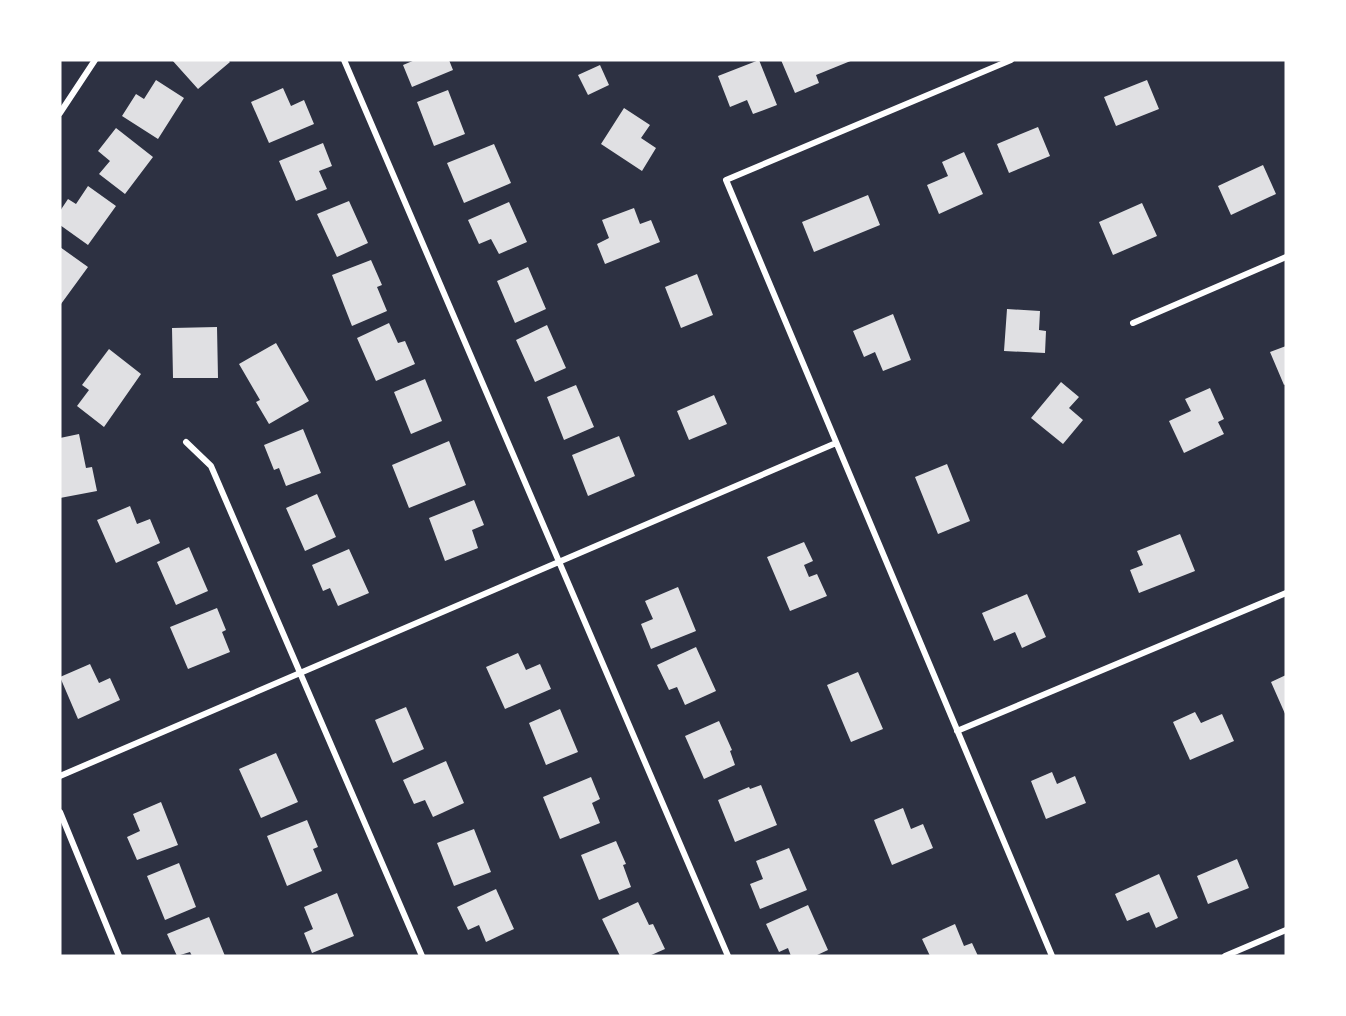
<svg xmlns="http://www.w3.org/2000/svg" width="1346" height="1016" font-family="'Open Sans',sans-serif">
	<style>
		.building { fill: #e0e0e3 }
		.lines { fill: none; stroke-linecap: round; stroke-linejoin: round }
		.minor { stroke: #fff; stroke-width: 6 }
	</style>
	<rect width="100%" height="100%" fill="#2d3142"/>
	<path class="building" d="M172,60H228L230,62L198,89Z
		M415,60H449L453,70L412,87L403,65Z
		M759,60L777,105L753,114L747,100L730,107L718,76Z
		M781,60H853L816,75L819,83L795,93Z
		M600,65L609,85L588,95L578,75Z
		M156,80L184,98L158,139L122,116L136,94L144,99Z
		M1147,80L1159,109L1116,126L1104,97Z
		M283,88L291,106L304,100L314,124L269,143L251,102Z
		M448,90L465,134L434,146L417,102Z
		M624,108L650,125L641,138L656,148L642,171L601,144Z
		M1038,127L1050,156L1009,173L997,144Z
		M116,128L153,157L125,194L99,174L110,161L98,151Z
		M323,143L332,166L319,171L327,189L296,201L279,161Z
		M494,144L511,183L464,203L447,163Z
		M964,152L983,194L939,214L927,185L948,176L942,162Z
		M1263,165L1276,194L1231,215L1218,186Z
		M88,186L116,206L88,245L60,225V211L68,199L76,204Z
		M868,195L880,225L814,252L802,222Z
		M349,201L368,243L337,257L317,214Z
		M509,202L527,242L499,254L491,239L479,244L468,220Z
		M1142,203L1157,236L1113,255L1099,222Z
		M634,208L640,224L651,220L660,242L605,264L597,244L609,238L602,220Z
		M60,247L88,267L61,304L60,303Z
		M371,260L382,285L377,287L387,311L352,326L332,275Z
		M528,267L546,309L515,323L497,281Z
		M697,274L713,315L681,328L665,287Z
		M1007,309L1040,311L1039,330L1046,331L1045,353L1004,351Z
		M893,314L911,360L883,371L875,352L864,357L853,331Z
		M389,323L398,343L405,341L415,364L376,381L357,338Z
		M547,325L566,368L535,382L516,340Z
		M217,327L218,378H173L172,328Z
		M276,343L309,401L269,424L256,402L260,400L239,364Z
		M1286,346V384L1284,385L1270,352Z
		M109,349L141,374L104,427L77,406L89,390L82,385Z
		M425,379L442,421L411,434L394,392Z
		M1061,382L1079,397L1069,408L1083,420L1063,444L1031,418Z
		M576,385L594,427L564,440L547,397Z
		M1210,388L1224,419L1218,422L1224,434L1184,453L1169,421L1191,411L1185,399Z
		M714,395L727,424L689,440L677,411Z
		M303,429L321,473L286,486L279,468L274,470L264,445Z
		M79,434L86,468L92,467L97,491L60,498V438Z
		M619,436L635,476L588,496L572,455Z
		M449,441L466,485L409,508L392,465Z
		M947,464L970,521L938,534L915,477Z
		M317,494L336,537L305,551L286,508Z
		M474,500L484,525L472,530L478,548L445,561L429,518Z
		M130,506L137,524L150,519L160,543L116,563L97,520Z
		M1180,534L1195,571L1139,593L1130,570L1143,565L1137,551Z
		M804,542L813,561L804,565L809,577L817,574L827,596L790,611L767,557Z
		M189,547L208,591L176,605L157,562Z
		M349,549L369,593L338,606L330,588L323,591L312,565Z
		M678,587L696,631L651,649L641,624L653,619L645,601Z
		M1027,594L1046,637L1022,648L1015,632L994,641L982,613Z
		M217,608L226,630L222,632L230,652L188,669L170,627Z
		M696,647L716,691L685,705L677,687L669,690L657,665Z
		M518,653L526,670L540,664L551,689L505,709L486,667Z
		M90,664L99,683L110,678L120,700L78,719L60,677Z
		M858,672L883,729L851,742L827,685Z
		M1286,675V716L1271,682Z
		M406,707L424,749L393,763L375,720Z
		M560,709L578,752L546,765L529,723Z
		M1195,712L1201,723L1222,714L1234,741L1190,760L1173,722Z
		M719,721L732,750L730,751L735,765L704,779L685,736Z
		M276,753L298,802L261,818L239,769Z
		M446,761L464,803L433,817L425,800L414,804L403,780Z
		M1052,772L1057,784L1075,776L1086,803L1046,819L1031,781Z
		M591,777L600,799L592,803L600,823L560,839L543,797Z
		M761,785L777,825L735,842L718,800L749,787L750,789Z
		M161,802L178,845L137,860L127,837L140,831L133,814Z
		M903,808L911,829L923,824L933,848L892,865L874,820Z
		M307,820L318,847L313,849L322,871L287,886L267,836Z
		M474,829L491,872L454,886L437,843Z
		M616,841L626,864L623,865L631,887L599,900L581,855Z
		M789,848L807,890L760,909L750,884L763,879L756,861Z
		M1237,859L1249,888L1208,904L1197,876Z
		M179,863L196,907L165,920L147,876Z
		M1159,874L1178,918L1156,928L1149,912L1127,921L1115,894Z
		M496,889L514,929L486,942L479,925L468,930L457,907Z
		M337,893L354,936L312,953L304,933L313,929L304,907Z
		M638,902L649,925L653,924L665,949L649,956H620L602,919Z
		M808,905L828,950L815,956H791L788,948L779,952L766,924Z
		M209,917L225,956H192L190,952L177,956L167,934Z
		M955,924L964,946L972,943L978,956H930L922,939Z"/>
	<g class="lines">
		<path class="minor" d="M344,60L728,956
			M1011,60L726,180L1052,956
			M60,113L95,60
			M1133,323L1286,257
			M186,442L211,466L422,956
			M957,731L1286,593
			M60,776L836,443
			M60,812L119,956
			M1225,956L1286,930"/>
	</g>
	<rect width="1346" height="1016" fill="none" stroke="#ffffff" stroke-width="123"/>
</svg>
